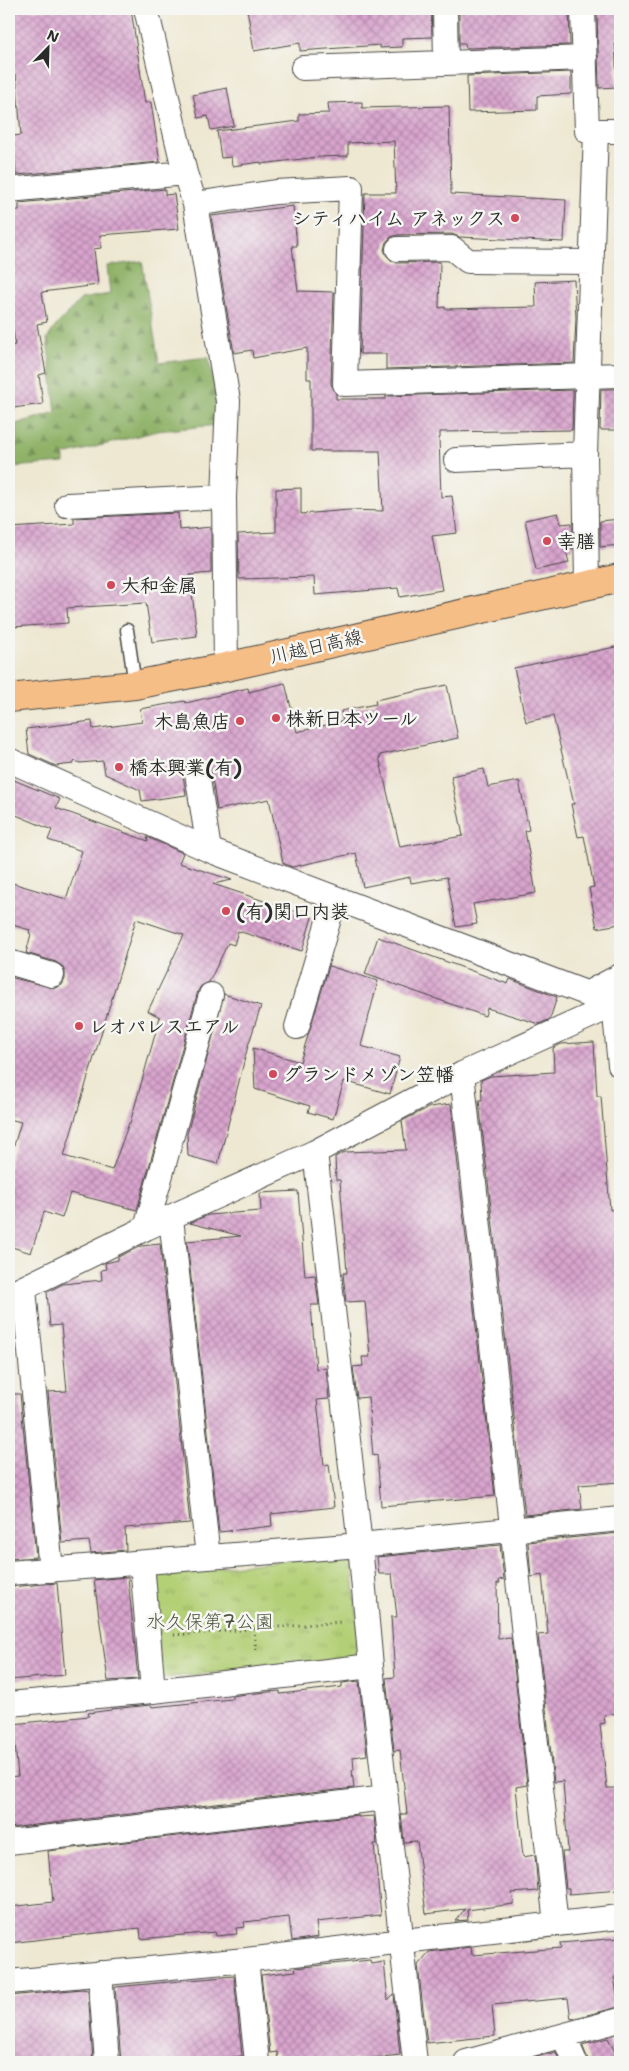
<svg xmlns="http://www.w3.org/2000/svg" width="629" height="2071" font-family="'Shantell Sans','Klee One',sans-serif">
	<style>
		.grass { fill: url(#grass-tufts); stroke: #707e51 }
		.forest { fill: url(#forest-firs); stroke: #5d6e4a }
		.building { fill: url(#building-cross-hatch); fill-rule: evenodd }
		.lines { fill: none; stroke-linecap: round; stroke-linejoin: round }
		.service-casing { stroke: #484744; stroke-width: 15 }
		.minor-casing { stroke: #484744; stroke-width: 26 }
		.primary-casing { stroke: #484744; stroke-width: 30 }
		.path { stroke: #484744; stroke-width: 3; stroke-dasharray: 1 4; stroke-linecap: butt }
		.service { stroke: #fff; stroke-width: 12 }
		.minor { stroke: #fff; stroke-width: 24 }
		.primary { stroke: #f6be87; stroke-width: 28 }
		.poi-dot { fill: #d1495b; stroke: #f6f6f2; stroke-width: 2 }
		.labels { text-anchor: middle; stroke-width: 5; stroke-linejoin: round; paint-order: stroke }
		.poi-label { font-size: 19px; font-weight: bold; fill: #2b2b2b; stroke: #f6f6f2; text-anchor: start }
		.street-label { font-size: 19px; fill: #2b2b2b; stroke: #f6f6f2 }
		.park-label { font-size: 19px; fill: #4d543e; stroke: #f6f6f2 }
	</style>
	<defs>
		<pattern id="grass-tufts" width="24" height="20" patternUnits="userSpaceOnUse" patternTransform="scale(1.25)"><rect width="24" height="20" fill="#b4d077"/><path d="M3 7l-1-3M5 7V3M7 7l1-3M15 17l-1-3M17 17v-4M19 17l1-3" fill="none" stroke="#9bb367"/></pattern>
		<pattern id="forest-firs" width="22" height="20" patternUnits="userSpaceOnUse" patternTransform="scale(1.25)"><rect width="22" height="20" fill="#8fb268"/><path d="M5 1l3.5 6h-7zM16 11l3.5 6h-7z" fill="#759156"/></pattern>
		<pattern id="building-cross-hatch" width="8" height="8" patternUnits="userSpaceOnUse" patternTransform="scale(1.25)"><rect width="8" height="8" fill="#d9a4ce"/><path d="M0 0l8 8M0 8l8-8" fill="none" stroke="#b086a7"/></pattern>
	</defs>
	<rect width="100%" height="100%" fill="#f6f6f2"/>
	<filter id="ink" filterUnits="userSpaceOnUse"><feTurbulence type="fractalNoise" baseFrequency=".02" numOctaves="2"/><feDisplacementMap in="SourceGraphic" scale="10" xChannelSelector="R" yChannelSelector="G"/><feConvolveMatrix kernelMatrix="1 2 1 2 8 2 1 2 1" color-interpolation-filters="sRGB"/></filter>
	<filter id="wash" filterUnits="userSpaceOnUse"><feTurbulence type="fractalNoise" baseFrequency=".0096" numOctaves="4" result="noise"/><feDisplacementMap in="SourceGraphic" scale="20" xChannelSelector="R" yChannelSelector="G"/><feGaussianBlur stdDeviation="1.12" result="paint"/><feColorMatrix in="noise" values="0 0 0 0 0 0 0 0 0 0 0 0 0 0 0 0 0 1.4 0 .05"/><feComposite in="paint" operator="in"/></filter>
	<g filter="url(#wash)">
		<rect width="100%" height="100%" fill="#eee8d2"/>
		<path class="grass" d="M351,1555L361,1658L161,1678L153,1573Z"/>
		<path class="forest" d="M142,261L159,363L208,357L216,391L217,425L157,431L64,455V463L10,467L9,426L56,412L47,339L55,327L81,299L110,294L107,266Z"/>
		<g id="blocks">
			<path class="building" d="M131,9L145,103L151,102L160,162L16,175L13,136L21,135L16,75L9,76V10Z
				M247,9H431L432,37L402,38V47L380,48V45L300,51V43L254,51Z
				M459,9H569L570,45L466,48L465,43H459Z
				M620,12V42H615L617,87L599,88L597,13Z
				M571,72V94L537,96V110L468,112L467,76Z
				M227,88L234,126L211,130L208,116L198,118L193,95Z
				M362,102V108L449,106L451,194L566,200L564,242L459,237L452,234L398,235L391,237L386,242L384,250L387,256L392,261L398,263L440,262L439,308L445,307V309L536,307L535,282L574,280L576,318L574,363L386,369V354H360L365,193H396L394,141L348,143V156L318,157L261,164V162L232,166L231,157L221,158L217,131L299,121V114L329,113L328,103Z
				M165,189V195L174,194L179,229L100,235L101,248L94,249L98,285L42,292L47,322L37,324L46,373L39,375L43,404L13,408L10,385H14L9,346L15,345L9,302V300H14L9,251V231L12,230L10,211L19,210V203Z
				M293,206L297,246H292L298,291L334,292L331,384L336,394V399H386V396L573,390L572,430L440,432V438H439L441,497L452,496L457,533L432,536L442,590L400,597L398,588L315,595L314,577L239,579L238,534L276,532V489L301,488V514L349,510L383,511L380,451H311V379H307V348L253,358L252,350L234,353L211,216Z
				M601,389H620V430H600Z
				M178,513L179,530L211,527V573L190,575L197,636L152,642L146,603L67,608L68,623L13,627L9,581V528L74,524V518Z
				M558,513L561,524L572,523L573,549L566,550L569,563L536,570L525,520Z
				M620,519V545L600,547V521Z
				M620,646V924L597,928L589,888L594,887L584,836L578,837L571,804H574L553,716L526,722L514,668Z
				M285,683L297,732L343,721L341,711L376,704L375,700L447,685L458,738L380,755L381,757H379L400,847L463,836L451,776L484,769L488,787L519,781L529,830L525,831L536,893L473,904L477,924L456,927L447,877L411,883L410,877L363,887L356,853L292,867L283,863L269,799L217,810L211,771L208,765L202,760H194L189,762L184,768L183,775L186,795L142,801L140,790L105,774L103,761L80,763L75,761L73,764L56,766L29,754L26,729L92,721L93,729L142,722L140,709L185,701L186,703L248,688L249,692Z
				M9,778L60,799L56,808L148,841L147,837L183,853L179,863L232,880L213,884L312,917L302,951L238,931L234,945L228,943L209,982L201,986L198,991L137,1210L70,1193L62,1218L44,1212L31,1253L9,1246V1162L21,1122L9,1119V977L55,988L62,985L65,979V972L62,966L56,962L26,953L31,934L29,933L30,930L9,924V882L66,899L82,851L48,840L52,830L9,812ZM136,919L184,935L148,1011L160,1017L130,1123H129L112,1170L64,1156Z
				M378,937L508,984L510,979L557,997L550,1019L539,1024L487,1008L485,1016L365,974Z
				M329,966L378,981L361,1046L400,1057L390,1094L344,1081L333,1119L308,1112L310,1106L255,1089L253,1048L300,1062Z
				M224,994L261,1006L248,1046L218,1164L188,1156L187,1134Z
				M594,1042L597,1096H601L610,1210L616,1209L620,1271V1482L579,1485L582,1509L525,1515L479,1100H482L481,1080L491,1076L554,1072L553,1048L561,1044Z
				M451,1104L495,1496L381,1506L377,1455L373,1456L368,1397L357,1398L353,1367L363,1366L362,1357H370L365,1301L346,1302L343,1273H347L340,1180H336L335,1157L345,1152L406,1150L402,1121L430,1107Z
				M298,1191L305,1276L315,1275L319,1305H311L316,1369L326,1368L329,1399L317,1400L324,1465L329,1464L334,1507L271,1514L272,1526L219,1532L187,1241L241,1236L190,1223L208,1215L261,1211L260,1193Z
				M160,1244L190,1523L125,1528L126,1550L91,1553L89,1541L62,1543L48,1392L67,1391L61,1325L50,1326L47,1292L63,1284L102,1280L101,1270L106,1269L105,1263L118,1260V1257L141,1246Z
				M9,1394H20L36,1557L9,1559Z
				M620,1533V1713L604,1715L605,1723L600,1724L607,1788H620V1890L569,1894V1888H566L562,1852H568L563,1781L554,1782L538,1635L548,1634L542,1575L531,1577L528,1542Z
				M500,1545L504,1579L499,1580L500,1583H497L498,1639L511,1638L527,1785L516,1787L523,1857L535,1855L538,1891L512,1893L514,1904L467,1910L468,1920L455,1921L465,1909L426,1914L417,1841L404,1842L401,1814H407L400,1750L394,1751L386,1678L395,1677L391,1617H397L392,1574H379L377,1557Z
				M128,1577L138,1679L108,1681L94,1580Z
				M57,1583L65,1675L9,1680V1587Z
				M359,1681L367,1755L353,1757L354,1770H352L354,1788L9,1828V1777L18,1776L13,1724L89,1716L88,1713L111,1710V1709L151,1705L152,1707L232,1699V1696L246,1694L280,1691V1694L342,1687V1683Z
				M358,1815V1817L374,1816L377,1844H374L381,1915L316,1922L318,1937L292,1941L289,1917L244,1922L245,1927L236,1928L237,1934L216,1936L215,1932L141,1939L140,1928L9,1943V1907L53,1902L48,1851Z
				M620,1938V1977H614L619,2007L571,2019L568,1998L492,2005L495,2036L427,2043L418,1965L429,1952L471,1947L472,1955L486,1954L561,1948L560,1943Z
				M370,1960L371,1964L384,1962L388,2000L394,1994L400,2055L337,2062H278L277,2052L270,2053L261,1975L296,1971L295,1968Z
				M234,1976L242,2056L231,2057L232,2062H121L115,1987Z
				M82,1989L88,1990L93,2062H9V1996Z
				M608,2038L620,2062H589L582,2045Z
				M556,2052L560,2062H533L532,2058Z"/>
		</g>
	</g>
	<g filter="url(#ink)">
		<use href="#blocks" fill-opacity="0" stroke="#484744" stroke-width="1"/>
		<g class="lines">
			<defs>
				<path id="service" d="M127,630L135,685"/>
				<path id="minor" d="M146,9L185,173L195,204L228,401L224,497L226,667
					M445,9L446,63
					M583,9L587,131H596L585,454L587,585
					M303,68L585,58
					M596,131H620
					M9,190L185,173
					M195,204L276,192L351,188L345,384L620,375
					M398,249L452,248L468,261L592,262
					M456,460L585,454
					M67,505L224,497
					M9,760L209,850L620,1006
					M197,773L209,850
					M9,962L52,975
					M586,994L620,976
					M297,1027L335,898
					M462,1074L556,1924
					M315,1152L360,1545L371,1666L415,2062
					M171,1218L208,1557
					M146,1228L211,995
					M24,1289L51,1570
					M9,1295L146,1228L315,1152L462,1074L614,1005L620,1065
					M142,1563L153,1691
					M9,1573L360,1545L620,1519
					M9,1704L153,1691L371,1666
					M9,1842L386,1798
					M246,1960L257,2062
					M100,1973L107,2062
					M9,1982L246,1960L403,1941L620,1917
					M564,2037L575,2062
					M466,2062L620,2020"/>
				<path id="primary" d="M9,698L135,685L226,667L620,578"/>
			</defs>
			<use href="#service" class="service-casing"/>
			<use href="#minor" class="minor-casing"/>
			<use href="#primary" class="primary-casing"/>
			<path class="path" d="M254,1629L256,1653
				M174,1635L342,1622"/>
			<use href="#service" class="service"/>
			<use href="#minor" class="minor"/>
			<use href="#primary" class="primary"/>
		</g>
	</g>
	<g class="poi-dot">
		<circle cx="515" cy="218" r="5"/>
		<circle cx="547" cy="541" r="5"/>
		<circle cx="111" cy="585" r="5"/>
		<circle cx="276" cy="718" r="5"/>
		<circle cx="240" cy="721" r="5"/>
		<circle cx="119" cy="767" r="5"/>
		<circle cx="226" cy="911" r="5"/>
		<circle cx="79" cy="1026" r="5"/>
		<circle cx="273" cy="1074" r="5"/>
	</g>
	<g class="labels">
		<g class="poi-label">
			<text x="505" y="225" text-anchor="end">シティハイム アネックス</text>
			<text x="557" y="548">幸膳</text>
			<text x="121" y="592">大和金属</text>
			<text x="286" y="725">株新日本ツール</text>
			<text x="230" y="728" text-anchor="end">木島魚店</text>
			<text x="129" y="774">橋本興業(有)</text>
			<text x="236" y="918">(有)関口内装</text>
			<text x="89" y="1033">レオパレスエアル</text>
			<text x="283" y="1081">グランドメゾン笠幡</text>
		</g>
		<g class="street-label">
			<text transform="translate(316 646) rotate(-13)" y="7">川越日高線</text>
		</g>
		<g class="park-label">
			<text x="210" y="1628">水久保第7公園</text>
		</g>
	</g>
	<rect width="629" height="2071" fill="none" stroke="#f6f6f2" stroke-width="30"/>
	<g transform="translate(48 48) rotate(23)" stroke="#f6f6f2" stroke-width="4" paint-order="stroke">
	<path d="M0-4L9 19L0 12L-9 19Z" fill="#2b2b2b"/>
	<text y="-8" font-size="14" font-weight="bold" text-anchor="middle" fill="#2b2b2b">N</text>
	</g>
</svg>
